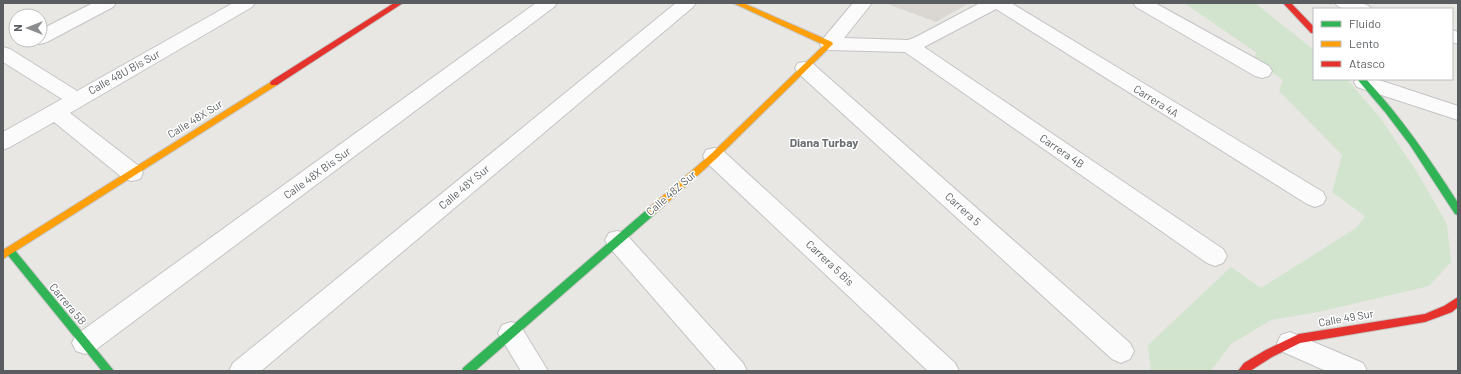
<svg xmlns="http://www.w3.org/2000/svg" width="1461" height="374" font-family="Barlow,sans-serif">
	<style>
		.education { fill: #dad7d2 }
		.green { fill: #d2e4ce }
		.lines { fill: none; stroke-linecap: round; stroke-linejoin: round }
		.street-casing { stroke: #c4c4c4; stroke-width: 2 }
		.fast-casing { stroke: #c5c5c4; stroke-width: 2 }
		.slow-casing { stroke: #c5c5c4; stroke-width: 2 }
		.jam-casing { stroke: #c5c5c4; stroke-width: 2 }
		.street { fill: #fcfbfb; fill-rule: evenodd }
		.fast { fill: #30b455; fill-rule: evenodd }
		.slow { fill: #ff9f0a; fill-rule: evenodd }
		.jam { fill: #e5322d; fill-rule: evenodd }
		.labels { text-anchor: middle; stroke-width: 3; stroke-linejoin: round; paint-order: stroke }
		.street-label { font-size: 11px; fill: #595d60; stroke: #fff }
		.neighbourhood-label { font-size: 12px; font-weight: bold; fill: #6a6f72; stroke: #fff }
	</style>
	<rect width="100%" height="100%" fill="#e8e7e3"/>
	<path class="education" d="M885,3H969L936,22Z"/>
	<path class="green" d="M1184,3H1255L1314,50V79H1347L1381,119L1417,172L1447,224L1451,262L1429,286L1318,312L1271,320L1231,344L1211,371H1151L1148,345L1231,267L1261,288L1356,228L1365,216L1332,192L1342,155L1279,91L1283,80L1252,58L1257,53Z"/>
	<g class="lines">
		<defs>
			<path id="street" d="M93,3H116L113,7L47,42L40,44L33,42L32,40H40V30Z
				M233,3H255L252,7L70,113L140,167L143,173L140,179L132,181L124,179L54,122L10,147L3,150V132L62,99L3,62V47L10,49L77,91Z
				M536,3H557L554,7L94,351L85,354L76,351L72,343L76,335Z
				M676,3H696L693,7L261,371H229L233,363Z
				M853,3H872L844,38L908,40L916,37L980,3H1011L1323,192L1326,198L1323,204L1315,207L1307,204L996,9L924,47L1223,249L1227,256L1223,263L1215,266L1207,263L905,52L829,50L822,48L820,44L822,40Z
				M1133,3H1155L1269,66L1272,71L1269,76L1262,78L1255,76L1136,7Z
				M1335,3C1346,3 1365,0 1372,9C1361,9 1342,13 1335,3Z
				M1452,30L1458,32V44L1452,42Z
				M805,62L812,63L1130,343L1134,351L1130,359L1121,363L1112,359L798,73L795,68L798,63Z
				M1356,79H1376L1458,106V120L1357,87L1354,82Z
				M714,148L722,150L955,363L959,371H928L706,162L703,156L706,150Z
				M617,231L625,233L743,363L747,371H717L609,247L605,240L609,233Z
				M511,322L520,325L548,371H521L498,333L502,325Z
				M1290,332L1363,363L1367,371H1326L1281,351L1277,343L1281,335Z"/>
			<path id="fast" d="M1357,79H1366C1401,117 1430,159 1458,203V215L1455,214L1410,145L1385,112Z
				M653,206L656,207L658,210L656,213L475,371H462L463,368L650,207Z
				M10,247L13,248L114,371H102L7,254L5,251L7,248Z"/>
			<path id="slow" d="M733,3H743L832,42L833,44L717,158L656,213H650L648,210L650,207L711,154L824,45Z
				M274,80L277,81L278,83L277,85L3,259V250Z"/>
			<path id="jam" d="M394,3H403L277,85H271L270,83L271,81Z
				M1283,3H1291L1314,27V33H1311Z
				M1458,297V307L1452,312L1425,322L1300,343L1272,357L1250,371H1238L1244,363L1264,351L1299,334L1425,314L1444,306Z"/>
		</defs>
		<use href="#street" class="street-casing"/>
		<use href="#fast" class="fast-casing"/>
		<use href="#slow" class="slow-casing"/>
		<use href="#jam" class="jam-casing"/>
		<use href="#street" class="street"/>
		<use href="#fast" class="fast"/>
		<use href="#slow" class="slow"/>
		<use href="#jam" class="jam"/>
	</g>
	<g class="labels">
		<g class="street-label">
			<text transform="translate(124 72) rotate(-29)" y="4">Calle 48U Bis Sur</text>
			<text transform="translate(1156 101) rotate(32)" y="4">Carrera 4A</text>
			<text transform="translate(195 119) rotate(-32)" y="4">Calle 48X Sur</text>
			<text transform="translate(1062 151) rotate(34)" y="4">Carrera 4B</text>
			<text transform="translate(317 173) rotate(-36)" y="4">Calle 48X Bis Sur</text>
			<text transform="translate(464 187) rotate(-40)" y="4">Calle 48Y Sur</text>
			<text transform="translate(671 193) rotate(-41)" y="4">Calle 48Z Sur</text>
			<text transform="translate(963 209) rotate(42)" y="4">Carrera 5</text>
			<text transform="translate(830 263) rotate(43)" y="4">Carrera 5 Bis</text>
			<text transform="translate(68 304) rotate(50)" y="4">Carrera 5B</text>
			<text transform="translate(1346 318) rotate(-10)" y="4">Calle 49 Sur</text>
		</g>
		<g class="neighbourhood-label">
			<text x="824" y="147">Diana Turbay</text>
		</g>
	</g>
	<rect width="1461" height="374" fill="none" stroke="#595d60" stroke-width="8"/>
	<rect x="1313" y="8" width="140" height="72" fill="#ffffff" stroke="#bdbebf"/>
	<rect x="1321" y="21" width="20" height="6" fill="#30b455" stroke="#bdbebf"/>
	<text x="1349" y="28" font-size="12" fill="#595d60">Fluido</text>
	<rect x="1321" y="41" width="20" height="6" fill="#ff9f0a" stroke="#bdbebf"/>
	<text x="1349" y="48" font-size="12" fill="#595d60">Lento</text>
	<rect x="1321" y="61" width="20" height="6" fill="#e5322d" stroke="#bdbebf"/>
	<text x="1349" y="68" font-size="12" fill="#595d60">Atasco</text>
	<g transform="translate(28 28) rotate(270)"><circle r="19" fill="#ffffff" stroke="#bdbebf"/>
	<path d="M0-3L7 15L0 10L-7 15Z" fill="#8b8d8e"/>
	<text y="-6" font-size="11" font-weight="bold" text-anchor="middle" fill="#595d60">N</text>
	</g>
</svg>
